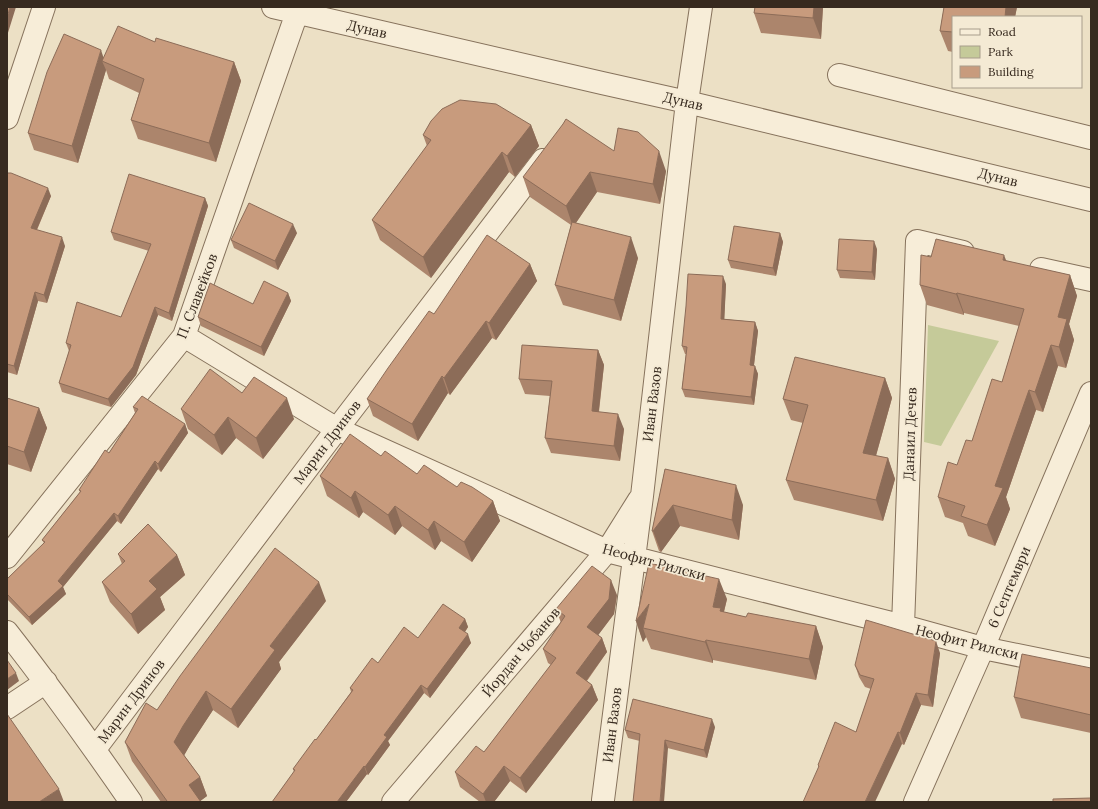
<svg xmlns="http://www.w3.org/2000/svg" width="1098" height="809" font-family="Lora,serif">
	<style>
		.green { fill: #c5ca99 }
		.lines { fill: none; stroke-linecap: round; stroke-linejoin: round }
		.minor-casing { stroke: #86725c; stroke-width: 24 }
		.minor { stroke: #f7edd8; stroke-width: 22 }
		.wall { fill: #ac856c }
		.shaded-wall { fill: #8c6c58 }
		.building { fill: #c89b7d; stroke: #8c6c58 }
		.labels { text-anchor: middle; stroke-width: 3.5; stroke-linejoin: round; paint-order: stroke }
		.street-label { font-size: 14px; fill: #372a1f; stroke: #f4ead4 }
	</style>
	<rect width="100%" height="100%" fill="#ece0c5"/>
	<path class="green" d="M928,325L999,341L941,446L924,442Z"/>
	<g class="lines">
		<defs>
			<path id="minor" d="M273,7L602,83L687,102L1091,200
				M839,75L1091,138
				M7,118L44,7
				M1041,269L1091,280
				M184,336L337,429L607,551L903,626L983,648L1091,670
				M7,557L184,336L299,7
				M903,626L917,241L963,252
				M7,632C50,687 91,744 131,802
				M7,708L46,682
				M95,749L337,429L543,160
				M603,800L642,496L687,102L701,7
				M393,802L607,551L639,500
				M915,802L983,648L1091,393"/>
		</defs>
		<use href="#minor" class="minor-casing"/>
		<use href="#minor" class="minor"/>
	</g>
	<path class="wall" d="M755,7H823L821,39L761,33L754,13Z
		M944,7H1017L1015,17H953V52L948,51L940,31Z
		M155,42L234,62L241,81L216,162L138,139L131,120L139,93L109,79L106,70L78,163L34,150L28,133L104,58Z
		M531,125L539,146L515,177L509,172L431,278L380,240L372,220L427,146L423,135Z
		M614,151L666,171L660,204L597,192L576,223L638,258L621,321L563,305L555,285L571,225L530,197L523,177Z
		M7,173L51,196L37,230L65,246L47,303L38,301L17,375L7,372Z
		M205,198L208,206L172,321L158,315L136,375L111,407L62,392L59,383L69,351L66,343L121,317L149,251L114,240L111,232Z
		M297,233L278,270L234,248L231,240Z
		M780,233L783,242L776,276L731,268L728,260Z
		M877,249L875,280L840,278L837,270Z
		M1006,261L1070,275L1077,296L1069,324L1074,340L1066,368L1058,366L1043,412L1036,410L1006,497L1010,509L995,546L968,536L963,523L945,517L938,497L972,441L1002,382L1019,326L964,313V315L927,305L920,285Z
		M530,264L537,281L496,340L492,338L450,395L448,393L418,441L373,416L367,399L434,314Z
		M726,284L724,319L755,322L758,331L754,365L758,374L754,405L685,397L682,389L686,354H685L682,346Z
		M288,293L291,301L264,356L201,326L198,317L253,304Z
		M598,350L604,365L599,412L624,429L620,461L551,453L545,438L550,396L525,394L519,379Z
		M885,378L892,398L876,456L888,458L895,479L883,521L794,500L786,480L803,423L791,420L783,399Z
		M242,393L294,419L263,459L236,438L222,455L188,429L181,409Z
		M7,398L39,408L47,428L31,472L7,464Z
		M133,407L185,424L188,433L161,472L158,469L121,524L117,521L63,587L66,594L32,625L7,599V579L44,543L42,540L80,492L79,490L109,453L135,413Z
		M381,456L417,474L457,487L493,501L500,521L472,562L441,541L435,550L402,526L395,535L363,512L359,518L327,496L320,476Z
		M665,469L743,505L739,540L680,526L661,552L659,551L652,531Z
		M118,554L177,555L185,575L160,597L165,610L138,634L110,602L102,582L122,564Z
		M617,595L614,614L598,635L602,638L607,652L587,681L592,685L598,700L526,793L510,781L494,802H480L460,787L455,772L484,752L551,665L548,663L543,649L561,623L556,609Z
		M727,599L724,612L746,617L816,626L823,647L816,680L713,660V663L651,649L646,637L643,642L636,621Z
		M326,601L279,662L281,669L238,728L213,710L190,745L184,755L200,777L207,796L200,801L201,802H161L132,761L125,742Z
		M465,619L468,627L465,632L471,643L430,698L424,693L388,741L390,745L368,775L367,774L346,802H272L294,772L293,769L316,740L351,692L350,688L378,663L418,638Z
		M940,653L933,707L921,705L904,745L902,744L818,767V765L856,732L871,689L865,687L859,677L855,665Z
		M1091,668V733L1021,718L1014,697Z
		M715,727L707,758L628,738L625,730Z"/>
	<path class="shaded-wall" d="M10,7H16L7,36V18Z
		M814,7H823L821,39L813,18Z
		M1006,7H1017L1015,17H1005Z
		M101,50L105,62L102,61L106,70L78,163L72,146Z
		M234,62L241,81L216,162L209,143Z
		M531,125L539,146L515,177L507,156Z
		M659,151L666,171L660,204L653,184Z
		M502,152L509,172L431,278L423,257Z
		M590,172L597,192L573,227L566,206Z
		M48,188L51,196L34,236L31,228Z
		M205,198L208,206L172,321L169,313Z
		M293,224L297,233L278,270L275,261Z
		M780,233L783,242L776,276L773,268Z
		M62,237L65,246L47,303L44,295Z
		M631,237L638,258L621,321L614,300Z
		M874,241L877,249L875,280L872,272Z
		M1004,255L1012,275L1003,260Z
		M530,264L537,281L496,340L489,323Z
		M1070,275L1077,296L1069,324L1074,340L1066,368L1059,347L1058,317Z
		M723,276L726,284L724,327L721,319Z
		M35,292L38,301L17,375L14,366Z
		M288,293L291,301L264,356L261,347Z
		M957,293L964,313V315L956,294Z
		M155,307L158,315L136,375L111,407L108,399Z
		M486,321L492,338L450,395L444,378Z
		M755,322L758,331L753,373L750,365Z
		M1051,345L1058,366L1043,412L1035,392Z
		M598,350L604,365L597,426L592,411Z
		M755,366L758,374L754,405L751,397Z
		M442,376L448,393L418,441L412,424Z
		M885,378L892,398L871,473L863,453Z
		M1029,390L1036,410L1006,497L1010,509L995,546L987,525L995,486Z
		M287,398L294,419L263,459L256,438Z
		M39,408L47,428L31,472L24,452Z
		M618,414L624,429L620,461L614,446Z
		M228,417L236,438L222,455L214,435Z
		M185,424L188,433L161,472L158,464Z
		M888,458L895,479L883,521L876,500Z
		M155,461L158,469L121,524L118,516Z
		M736,485L743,505L739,540L732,520Z
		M355,491L363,512L359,518L351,498Z
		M493,501L500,521L472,562L464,542Z
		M673,505L680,526L661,552L653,531Z
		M395,506L402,526L395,535L388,515Z
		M114,513L117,521L63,587L66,594L32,625L29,617Z
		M434,521L441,541L435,550L428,530Z
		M177,555L185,575L160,597L165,610L138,634L131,614L149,581Z
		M719,579L727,599L723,615L713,607Z
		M611,580L617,595L614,614L593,642L587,627Z
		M319,582L326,601L279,662L281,669L238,728L231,709L270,646Z
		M649,604L643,628L646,637L643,642L636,621Z
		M465,619L468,627L462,636L459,628Z
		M816,626L823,647L816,680L809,659Z
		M468,634L471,643L430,698L427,689Z
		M602,638L607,652L581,688L576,673Z
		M706,640L713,660V663L705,642Z
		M936,641L940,653L933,707L928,695Z
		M16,673L19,681L7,690V679Z
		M421,685L424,693L388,741L390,745L368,775L365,767L384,735Z
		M592,685L598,700L526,793L520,778Z
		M206,691L213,710L190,745L181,761L174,742L183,726Z
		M916,693L921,705L904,745L900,733Z
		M712,719L715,727L707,758L704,750Z
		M898,732L902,744L875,802H865Z
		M665,740L668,748L664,802H660Z
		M364,766L367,774L346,802H337Z
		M504,766L510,781L494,802H486L483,794Z
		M200,777L207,796L199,802L189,785Z
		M59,789L64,802H39Z"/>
	<path class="building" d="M7,7H10L7,18Z
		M755,7H814L813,18L754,13Z
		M944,7H1006L1005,17H953V32L940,31Z
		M118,26L155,42L156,38L234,62L209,143L131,120L144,79L102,61Z
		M64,34L101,50L72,146L28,133L47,72Z
		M460,100L496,104L531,125L507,156L502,152L423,257L372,220L431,140L423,135L431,121L442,109Z
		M566,119L614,151L618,128L638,132L659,151L653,184L590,172L566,206L523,177L563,124Z
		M7,173H11L48,188L31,228L62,237L44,295L35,292L14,366L7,364Z
		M129,174L205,198L169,313L155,307L133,367L108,399L59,383L71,345L66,343L77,302L121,317L151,244L111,232Z
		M249,203L293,224L275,261L231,240Z
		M572,222L631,237L614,300L555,285Z
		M734,226L780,233L773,268L728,260Z
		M487,235L530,264L489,323L486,321L444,378L442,376L412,424L367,399L388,368L429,311L434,314Z
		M839,239L874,241L872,272L837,270Z
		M936,239L1004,255L1003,260L1070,275L1058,317L1067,319L1059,347L1051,345L1035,392L1029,390L995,486L1003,488L987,525L961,516L965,506L938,497L948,462L957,465L966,440L972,441L992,379L1002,382L1024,309L957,293L956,294L920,285L921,255L931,257Z
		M688,274L723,276L721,319L755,322L750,365L755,366L751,397L682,389L687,347L682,346L686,306Z
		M264,281L288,293L261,347L198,317L210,283L253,304Z
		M522,345L598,350L592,411L618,414L614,446L545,438L552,381L519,379Z
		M795,357L885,378L863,453L888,458L876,500L786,480L808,405L783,399Z
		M210,369L242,393L254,377L287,398L256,438L228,417L214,435L181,409Z
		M142,396L185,424L158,464L155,461L118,516L114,513L58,581L63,586L29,617L7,594V579L45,542L42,540L81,491L79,490L105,450L109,453L138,409L133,407Z
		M7,398L39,408L24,452L7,446Z
		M350,434L381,456L385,451L417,474L424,465L457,487L461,482L472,487L493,501L464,542L434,521L428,530L395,506L388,515L355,491L351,498L320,476Z
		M665,469L736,485L732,520L673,505L653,531H652Z
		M148,524L177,555L149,581L157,589L131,614L102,582L125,561L118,554Z
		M275,548L319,582L270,646L275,650L231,709L206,691L183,726L174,742L200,777L189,785L201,802H166L167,801L125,742L146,703L157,710L180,676Z
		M649,563L719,579L713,607L721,608L720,611L746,617L748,613L816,626L809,659L706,640L705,642L643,628L649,604L636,621Z
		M592,566L611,580L609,599L587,627L602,638L576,673L592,685L520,778L504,766L483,794L455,772L476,746L484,752L556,658L543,649L565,616L556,609Z
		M443,604L465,619L459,628L468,634L427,689L421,685L384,735L387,737L365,767L364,766L337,802H272L295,770L293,769L315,739L316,740L353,690L350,688L372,658L378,663L404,627L418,638Z
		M866,620L936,641L928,695L916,693L900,733L898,732L865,802H803L819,766L818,765L835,722L856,732L874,679L860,675L855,665Z
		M1022,654L1091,668V715L1014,697Z
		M7,660L16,673L7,679Z
		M633,699L712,719L704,750L665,740L660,802H633L640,734L625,730Z
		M7,714L59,789L39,802H7Z
		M1091,798V802H1053V799Z"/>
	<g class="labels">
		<g class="street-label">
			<text transform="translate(367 29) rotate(13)" y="5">Дунав</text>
			<text transform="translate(683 101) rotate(13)" y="5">Дунав</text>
			<text transform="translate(998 177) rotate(14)" y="5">Дунав</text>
			<text transform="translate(197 296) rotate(-69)" y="5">П. Славейков</text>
			<text transform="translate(652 404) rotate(-83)" y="5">Иван Вазов</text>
			<text transform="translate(910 434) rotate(-88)" y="5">Данаил Дечев</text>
			<text transform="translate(327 442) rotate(-53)" y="5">Марин Дринов</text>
			<text transform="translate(654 562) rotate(15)" y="5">Неофит Рилски</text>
			<text transform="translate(1009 587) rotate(-67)" y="5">6 Септември</text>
			<text transform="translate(967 642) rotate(14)" y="5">Неофит Рилски</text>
			<text transform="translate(521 652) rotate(-50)" y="5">Йордан Чобанов</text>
			<text transform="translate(131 701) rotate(-53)" y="5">Марин Дринов</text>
			<text transform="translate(612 725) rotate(-83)" y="5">Иван Вазов</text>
		</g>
	</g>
	<rect width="1098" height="809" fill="none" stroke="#372a1f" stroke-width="16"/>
	<rect x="952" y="16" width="130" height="72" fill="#f4ead4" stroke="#a89d8c"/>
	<rect x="960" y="29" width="20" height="6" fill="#f7edd8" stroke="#a89d8c"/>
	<text x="988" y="36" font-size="12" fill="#372a1f">Road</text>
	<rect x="960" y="46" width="20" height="12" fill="#c5ca99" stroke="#a89d8c"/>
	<text x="988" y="56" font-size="12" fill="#372a1f">Park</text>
	<rect x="960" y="66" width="20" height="12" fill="#c89b7d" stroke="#a89d8c"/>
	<text x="988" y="76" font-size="12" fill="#372a1f">Building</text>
</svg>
